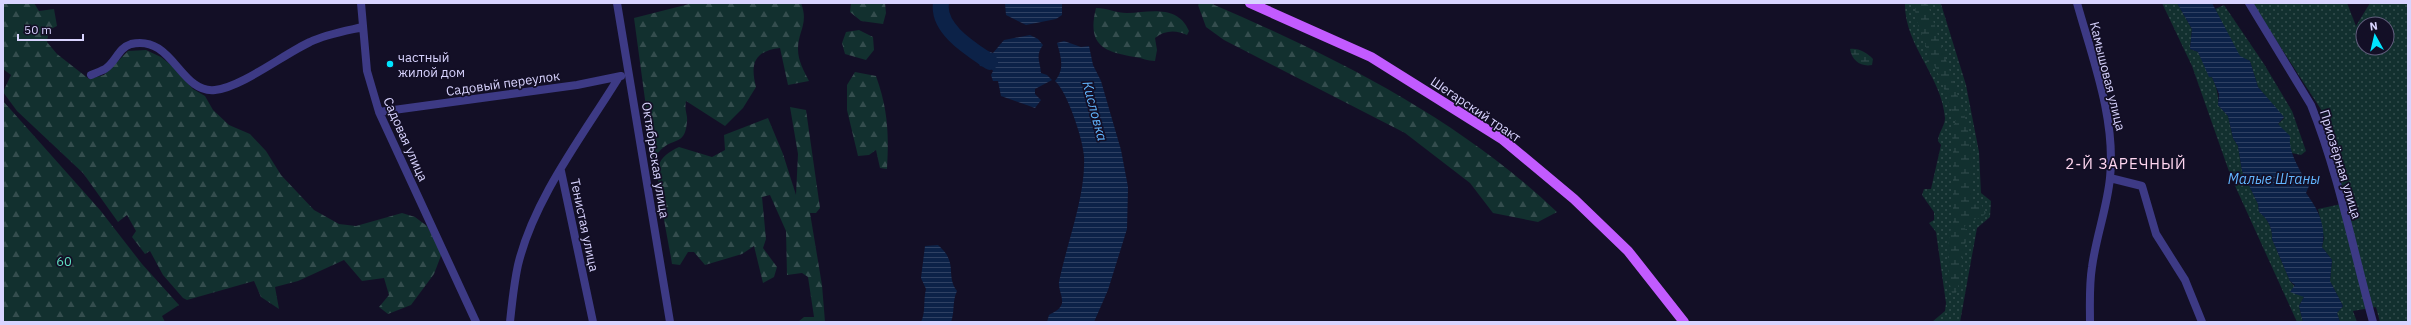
<svg xmlns="http://www.w3.org/2000/svg" width="2411" height="325" font-family="'IBM Plex Sans',sans-serif">
	<style>
		.grass { fill: url(#grass-dots); fill-rule: evenodd }
		.forest { fill: url(#forest-firs) }
		.wetland { fill: url(#wetland-marsh) }
		.water { fill: url(#water-rules) }
		.lines { fill: none; stroke-linecap: round; stroke-linejoin: round }
		.river { stroke: #0c2248; stroke-width: 16 }
		.minor { stroke: #3d3a85; stroke-width: 8 }
		.major { stroke: #c25bff; stroke-width: 10 }
		.poi-dot { fill: #00e5ff; stroke: #130f26; stroke-width: 1.5 }
		.labels { text-anchor: middle; stroke-width: 3.5; stroke-linejoin: round; paint-order: stroke }
		.poi-label { font-size: 13px; fill: #d9d4ff; stroke: #130f26; text-anchor: start }
		.street-label { font-size: 13px; fill: #d9d4ff; stroke: #130f26 }
		.park-label { font-size: 13px; fill: #5fe0c0; stroke: #130f26 }
		.water-label { font-size: 14px; font-style: italic; fill: #62b6ff; stroke: #130f26 }
		.quarter-label { font-size: 15px; letter-spacing: 1px; fill: #ffd6f0; stroke: #130f26 }
	</style>
	<defs>
		<pattern id="grass-dots" width="8" height="8" patternUnits="userSpaceOnUse"><rect width="8" height="8" fill="#12302f"/><path d="M2 2h.1M6 6h.1" fill="none" stroke="#344d4e" stroke-width="1.8" stroke-linecap="round"/></pattern>
		<pattern id="forest-firs" width="22" height="20" patternUnits="userSpaceOnUse"><rect width="22" height="20" fill="#12302f"/><path d="M5 1l3.5 6h-7zM16 11l3.5 6h-7z" fill="#344d4e"/></pattern>
		<pattern id="wetland-marsh" width="20" height="14" patternUnits="userSpaceOnUse"><rect width="20" height="14" fill="#12302f"/><path d="M1 5h8M5 5V1M11 12h8M15 12V8" fill="none" stroke="#344d4e"/></pattern>
		<pattern id="water-rules" width="6" height="5" patternUnits="userSpaceOnUse"><rect width="6" height="5" fill="#0c2248"/><path d="M0 2.5h6" fill="none" stroke="#2f4163"/></pattern>
	</defs>
	<rect width="100%" height="100%" fill="#130f26"/>
	<path class="grass" d="M1905,3L1941,4L1966,85L1979,152L1981,193L1991,201L1990,217L1977,228L1960,322H1932L1945,311L1946,303L1936,232L1929,223L1934,220V212L1922,195L1924,189H1931L1941,145L1938,141C1938,133 1945,126 1945,118C1942,76 1904,45 1905,3Z
		M2162,3H2177L2192,29L2190,49L2198,52C2207,69 2220,85 2218,105L2228,116L2233,138L2238,146L2242,171L2258,204L2259,212C2267,218 2273,228 2272,239L2290,281L2304,297L2299,306L2303,322H2297L2231,177L2192,66Z
		M2252,3H2347L2356,26L2370,3H2408V322H2380L2376,307L2353,311L2357,322H2340L2337,313L2343,306L2330,281L2332,260L2322,247L2324,238L2318,209L2346,203L2322,111ZM2363,24H2387V48H2363Z
		M2224,5L2264,64L2292,111L2306,151L2301,155L2292,153L2289,143L2278,124L2284,118L2258,87L2250,61L2240,57L2215,9Z"/>
	<path class="forest" d="M3,3H34L39,11L54,9L57,26L49,30L47,42L57,54L89,79L104,75L128,51L146,50L161,57L171,65L193,89L205,96L213,110L229,125L250,134L266,151L281,175L314,210L339,224L356,226L402,213L415,217L427,226L442,253L434,274L411,305L388,314L379,307L389,295L384,278L362,281L344,260L298,281L275,287L279,309L261,297L254,281L187,300L183,298L163,275L150,251L145,254L132,237L136,231L127,215L118,222L83,173L17,111L3,92L11,75L3,69Z
		M693,3H801C809,24 798,31 798,49C798,61 804,71 809,81L788,85L780,48C754,51 750,64 756,87L743,108L725,126L686,101C684,111 688,114 687,122C685,144 676,138 664,147C660,150 656,155 653,159L634,18Z
		M851,3H885L886,13L883,24L861,21L850,12Z
		M1200,3H1210C1334,56 1458,118 1557,212L1538,222L1493,213L1470,183L1405,133L1224,40L1206,27L1198,5Z
		M1096,8C1107,8 1116,13 1127,13C1149,12 1178,4 1189,31L1187,35C1176,30 1165,30 1155,38L1157,50L1155,61C1147,61 1143,58 1135,57C1102,52 1087,44 1096,8Z
		M859,30L873,37L874,50L866,60L845,54L842,43L846,32Z
		M855,72L876,76C888,110 889,133 887,169L880,168L876,150L869,155L858,156L847,110V85Z
		M3,101L100,210L142,264L179,305L162,316L165,322H3Z
		M790,107L806,110L820,208L816,213H810L822,285L825,322H798L804,317H814L808,277L802,273L787,275L786,231L770,195L762,197L766,239L763,248L777,267L774,277L763,283L754,246L742,254L705,265L694,252H688L680,265L672,264C670,249 655,178 658,168C661,156 669,152 679,147L712,157L725,150L724,135L768,118L783,154L796,195L798,154Z"/>
	<path class="wetland" d="M1916,3H1926L1928,5L1967,124L1971,152V205L1981,204L1986,213L1981,218L1968,221L1964,228L1968,231C1968,238 1966,241 1964,247C1960,265 1963,280 1954,297C1946,284 1946,237 1953,223V143L1951,128L1956,122C1948,102 1944,85 1934,65L1928,69C1925,62 1928,58 1927,51C1924,35 1912,20 1916,3Z
		M1850,49C1859,48 1867,53 1873,59L1872,65C1861,67 1852,61 1850,49Z"/>
	<path class="water" d="M1005,3H1062V15L1056,19L1026,25L1006,15Z
		M2177,3H2212L2240,56L2250,61L2258,87L2284,117L2278,124L2290,136C2288,153 2301,172 2309,186L2306,193C2318,209 2327,227 2322,247L2332,260L2330,281L2343,306L2337,313L2340,322H2303L2299,306L2304,297L2290,292L2295,285L2290,281L2272,239C2273,228 2267,218 2259,212L2258,204L2242,171L2238,146L2233,138L2228,116L2218,105L2219,94L2212,77H2209L2198,52L2190,49L2192,29Z
		M1030,35L1038,39L1043,45C1035,56 1040,61 1041,73L1047,75L1052,80L1035,89V94L1041,100L1035,108L1001,96L998,81H993L991,75L993,71L991,68L980,66L972,49L980,48L993,53L1004,40Z
		M1064,41L1081,47L1089,46L1093,65L1101,81L1121,150L1128,187L1127,229L1108,290L1094,322H1047L1049,315C1054,312 1061,309 1062,303C1063,296 1058,289 1059,282C1067,242 1086,196 1084,156C1083,139 1067,91 1055,81C1065,69 1061,57 1057,43Z
		M938,245C959,263 945,275 957,291C952,301 955,312 951,322H921C926,312 923,301 926,289L921,278L925,246Z"/>
	<g class="lines">
		<path class="river" d="M941,3C937,29 971,49 990,62"/>
		<path class="minor" d="M361,3L367,71L379,112L476,322
			M617,3L670,322
			M2077,3C2093,60 2116,119 2110,178C2107,208 2096,237 2092,267C2089,286 2090,304 2090,322
			M2249,3L2311,105C2339,175 2353,250 2373,322
			M91,75C96,73 101,71 105,69C116,62 118,48 131,44C173,34 180,94 215,90C242,87 284,54 310,42C326,34 345,31 363,27
			M379,112L577,85L621,76
			M561,171L593,322
			M2110,178L2142,186L2156,234L2185,280L2202,322
			M510,322C512,303 514,283 518,265C534,198 584,134 619,77"/>
		<path class="major" d="M1250,3L1371,57L1502,139L1574,199L1628,251L1684,322"/>
	</g>
	<circle class="poi-dot" cx="390" cy="64" r="4"/>
	<g class="labels">
		<g class="poi-label">
			<text x="398" y="62">частный<tspan x="398" dy="15">жилой дом</tspan></text>
		</g>
		<g class="street-label">
			<text transform="translate(2108 76) rotate(76)" y="5">Камышовая улица</text>
			<text transform="translate(503 83) rotate(-8)" y="5">Садовый переулок</text>
			<text transform="translate(1476 109) rotate(34)" y="5">Шегарский тракт</text>
			<text transform="translate(406 139) rotate(66)" y="5">Садовая улица</text>
			<text transform="translate(656 160) rotate(81)" y="5">Октябрьская улица</text>
			<text transform="translate(2341 164) rotate(73)" y="5">Приозёрная улица</text>
			<text transform="translate(585 225) rotate(78)" y="5">Тенистая улица</text>
		</g>
		<g class="park-label">
			<text x="64" y="266">60</text>
		</g>
		<g class="water-label">
			<text transform="translate(1095 111) rotate(75)" y="5">Кисловка</text>
			<text x="2274" y="184">Малые Штаны</text>
		</g>
		<g class="quarter-label">
			<text x="2126" y="169">2-Й ЗАРЕЧНЫЙ</text>
		</g>
	</g>
	<rect width="2411" height="325" fill="none" stroke="#d9d4ff" stroke-width="8"/>
	<g transform="translate(2375 36) rotate(352)"><circle r="19" fill="#130f26" stroke="#625e7d"/>
	<path d="M0-3L7 15L0 10L-7 15Z" fill="#00e5ff"/>
	<text y="-6" font-size="11" font-weight="bold" text-anchor="middle" fill="#d9d4ff">N</text>
	</g>
	<path d="M18 34v6h65v-6" fill="none" stroke="#d9d4ff" stroke-width="2"/>
	<text x="24" y="34" font-size="12" fill="#d9d4ff" stroke="#130f26" stroke-width="3" paint-order="stroke">50 m</text>
</svg>
